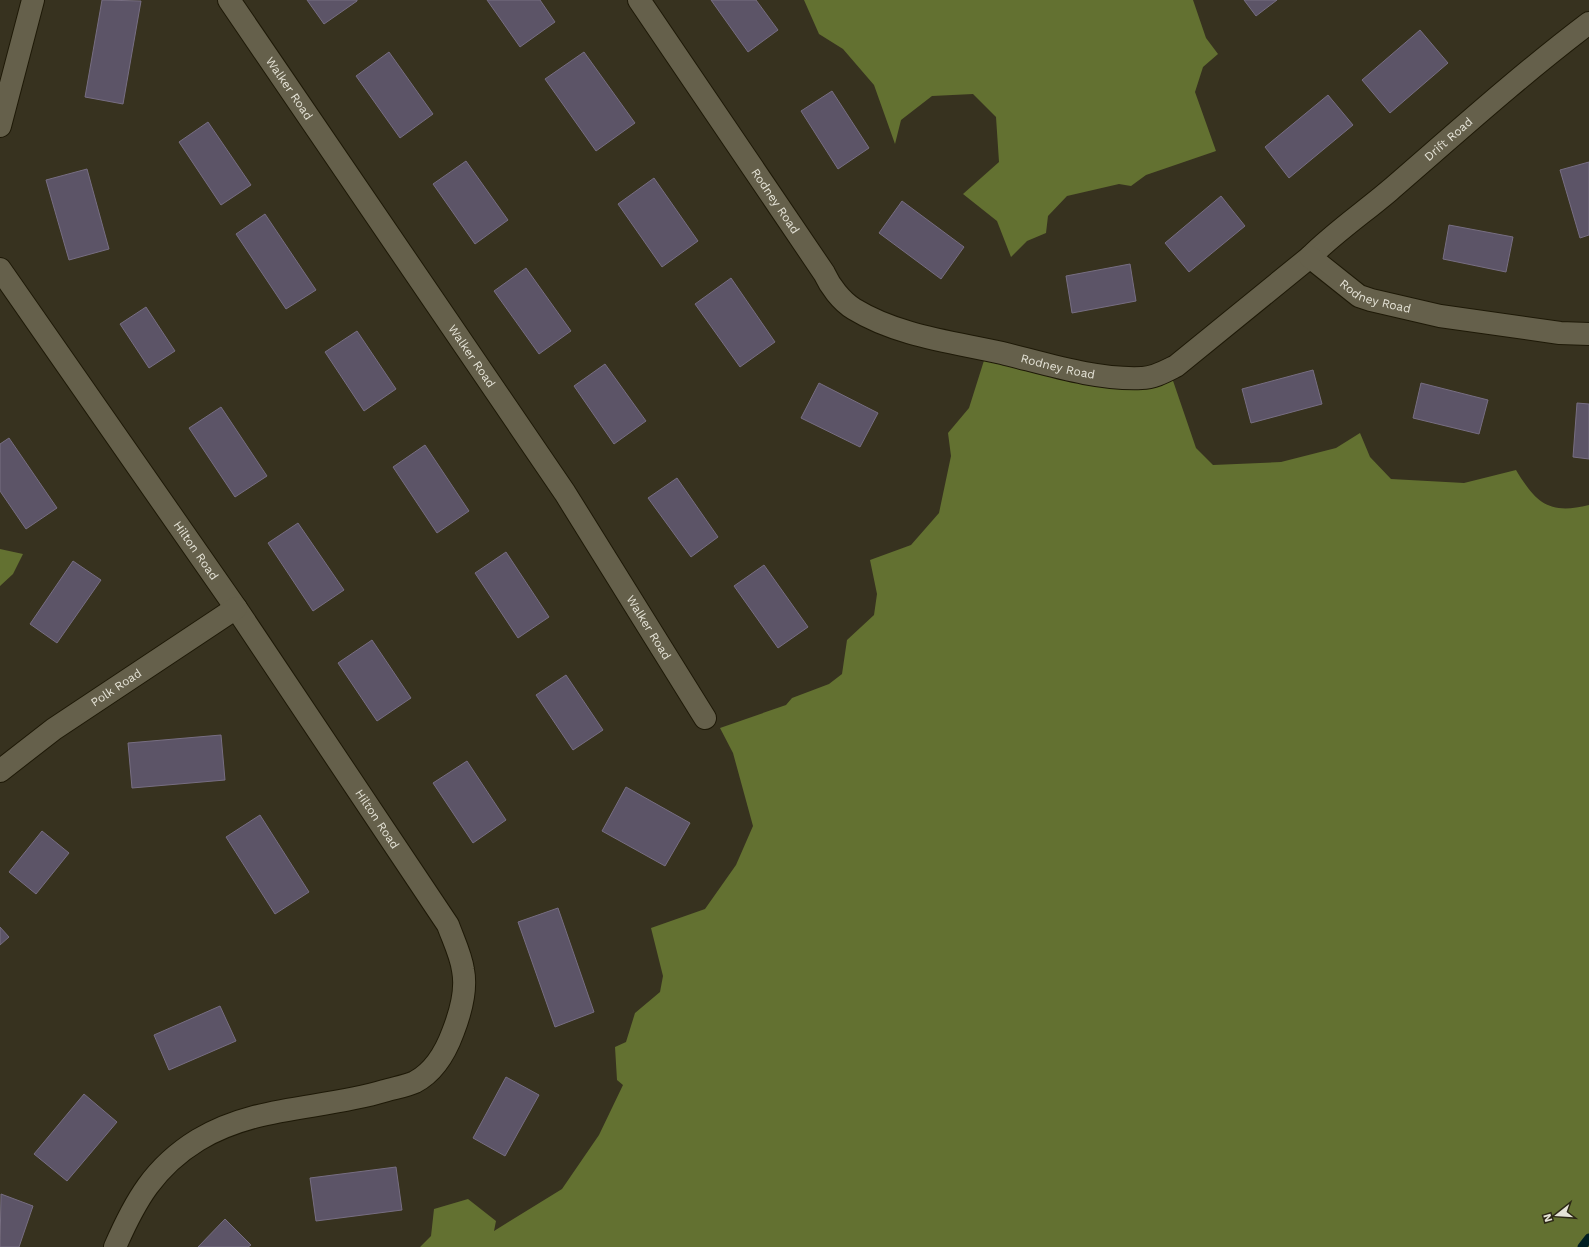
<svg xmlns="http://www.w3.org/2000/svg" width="1589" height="1247" font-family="'Work Sans',sans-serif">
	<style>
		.forest { fill: #637131 }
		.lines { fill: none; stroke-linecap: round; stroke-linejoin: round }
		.stream { stroke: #011f23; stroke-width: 9 }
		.building { fill: #5c5467; stroke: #776e82 }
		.minor-casing { stroke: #1e1907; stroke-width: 24 }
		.minor { stroke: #65604b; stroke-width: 22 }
		.labels { text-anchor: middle; stroke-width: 3.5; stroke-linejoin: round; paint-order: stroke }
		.street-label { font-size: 12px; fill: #e5e3d7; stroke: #2c2815 }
	</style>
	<rect width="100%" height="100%" fill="#37321f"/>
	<path class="forest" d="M804,0H1193L1206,38L1218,54L1203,67L1195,92L1216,151L1146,175L1131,186L1119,184L1067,196L1048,216L1046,233L1027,241L1011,257L997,221L963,194L999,162L996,117L973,94L932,96L901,120L895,144L874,85L843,49L819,34Z
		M987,351L1126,380L1170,372L1196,448L1213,465L1281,462L1336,448L1360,433L1370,457L1391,479L1464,483L1516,470C1536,503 1549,515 1589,505V1247H420L431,1236L434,1209L468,1199L496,1221L494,1231L562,1189L599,1135L623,1085L617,1080L615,1047L626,1042L635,1013L660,992L663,976L651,928L705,909L736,865L753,826L733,753L720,728L786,705L792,698L829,684L842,674L847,640L874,615L877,594L870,560L911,545L939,513L951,456L948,433L969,408Z
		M0,549L23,554L13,574L0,586Z"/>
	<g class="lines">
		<path class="stream" d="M1582,1247L1589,1238"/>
	</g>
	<path class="building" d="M102,0L141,1L123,104L85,97Z
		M307,0H357V1L324,24Z
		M487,0H540L555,22L520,47Z
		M711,0H756L778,30L748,52Z
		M1244,0H1277L1256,16Z
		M1420,30L1448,63L1390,113L1362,80Z
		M389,52L433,114L400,138L356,76Z
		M584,52L635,123L596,151L545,79Z
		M832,91L869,148L838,169L801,111Z
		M1328,95L1353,125L1289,178L1265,147Z
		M208,122L251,185L221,205L179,142Z
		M466,161L508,220L475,244L433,184Z
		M1589,162V235L1580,238L1560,170Z
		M87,169L109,249L69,260L46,180Z
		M654,178L698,241L662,267L618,204Z
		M1221,196L1245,226L1189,272L1165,243Z
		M902,201L964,247L941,279L879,233Z
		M265,214L316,290L286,309L236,234Z
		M1449,225L1513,237L1506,272L1443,259Z
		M1130,264L1136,301L1072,313L1066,276Z
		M526,268L571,331L539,354L494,291Z
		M731,278L775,342L740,367L695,304Z
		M146,307L175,351L149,368L120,324Z
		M357,331L396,389L364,411L325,352Z
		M605,364L646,421L614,444L574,386Z
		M1313,370L1322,404L1251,423L1242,389Z
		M819,383L878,413L860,447L801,418Z
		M1421,383L1488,400L1479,434L1413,418Z
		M1577,403L1589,404V459L1573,457Z
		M221,407L267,476L235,497L189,428Z
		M9,438L57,508L26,529L0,491V444Z
		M425,445L469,511L437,533L393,467Z
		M677,478L718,537L691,557L648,498Z
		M298,523L344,590L313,611L268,543Z
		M506,552L549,617L518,638L475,573Z
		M73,561L101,580L57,643L30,624Z
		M764,565L808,627L778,648L734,586Z
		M372,640L411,698L377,721L338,663Z
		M566,675L603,730L573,750L536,695Z
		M221,735L225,780L132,788L128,743Z
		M467,761L506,820L473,843L433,783Z
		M626,787L690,823L665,866L602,831Z
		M260,815L309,892L275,914L226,837Z
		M42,831L69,853L36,894L9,872Z
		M558,908L594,1012L555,1027L518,922Z
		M0,927L9,937L0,945Z
		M220,1006L236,1041L169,1070L154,1035Z
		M506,1077L539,1095L505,1156L473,1138Z
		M84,1094L117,1122L67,1181L34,1154Z
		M396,1167L402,1210L316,1221L310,1178Z
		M1,1194L33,1206L19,1247H0Z
		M225,1219L251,1245L248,1247H198Z"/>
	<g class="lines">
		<defs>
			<g id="minor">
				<path id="s1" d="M229,0L565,493L705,718"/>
				<path id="s2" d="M639,0L824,273C830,286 841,301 854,309C898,336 953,342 1002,353C1047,364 1095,380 1142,378C1154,378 1166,371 1176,366L1310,257C1334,233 1363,213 1389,191C1455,134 1519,76 1589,23"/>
				<path d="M0,126L33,0"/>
				<path id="s3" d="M1310,257L1359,296L1371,300L1440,316L1560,333L1589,334"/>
				<path id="s4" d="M0,269L236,608L448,925C453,939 461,955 463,970C467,990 460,1014 453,1032C446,1051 434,1072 415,1082C406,1086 394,1088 384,1091C321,1110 256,1105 198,1140C154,1167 135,1201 115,1247"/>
				<path id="s5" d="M0,771L54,729L236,608"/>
			</g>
		</defs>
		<use href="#minor" class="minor-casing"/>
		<use href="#minor" class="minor"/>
	</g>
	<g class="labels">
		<g class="street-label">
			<text dy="4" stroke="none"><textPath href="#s1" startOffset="107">Walker Road</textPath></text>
			<text dy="4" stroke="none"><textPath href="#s2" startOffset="1066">Drift Road</textPath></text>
			<text dy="4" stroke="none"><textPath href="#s2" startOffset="243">Rodney Road</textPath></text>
			<text dy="4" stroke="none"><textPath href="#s3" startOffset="78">Rodney Road</textPath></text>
			<text dy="4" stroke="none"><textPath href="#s1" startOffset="431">Walker Road</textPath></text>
			<text dy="4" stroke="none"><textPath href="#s2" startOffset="590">Rodney Road</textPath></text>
			<text dy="4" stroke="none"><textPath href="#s4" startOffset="343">Hilton Road</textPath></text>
			<text dy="4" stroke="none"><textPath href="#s1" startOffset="755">Walker Road</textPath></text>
			<text dy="4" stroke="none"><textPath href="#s5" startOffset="143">Polk Road</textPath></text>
			<text dy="4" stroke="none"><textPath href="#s4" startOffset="667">Hilton Road</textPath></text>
		</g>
	</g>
	<g transform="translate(1557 1215) rotate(253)" stroke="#2c2815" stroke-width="3" paint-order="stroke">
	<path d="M0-3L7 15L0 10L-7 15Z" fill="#e5e3d7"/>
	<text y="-6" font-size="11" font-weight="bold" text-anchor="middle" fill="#e5e3d7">N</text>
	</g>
</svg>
